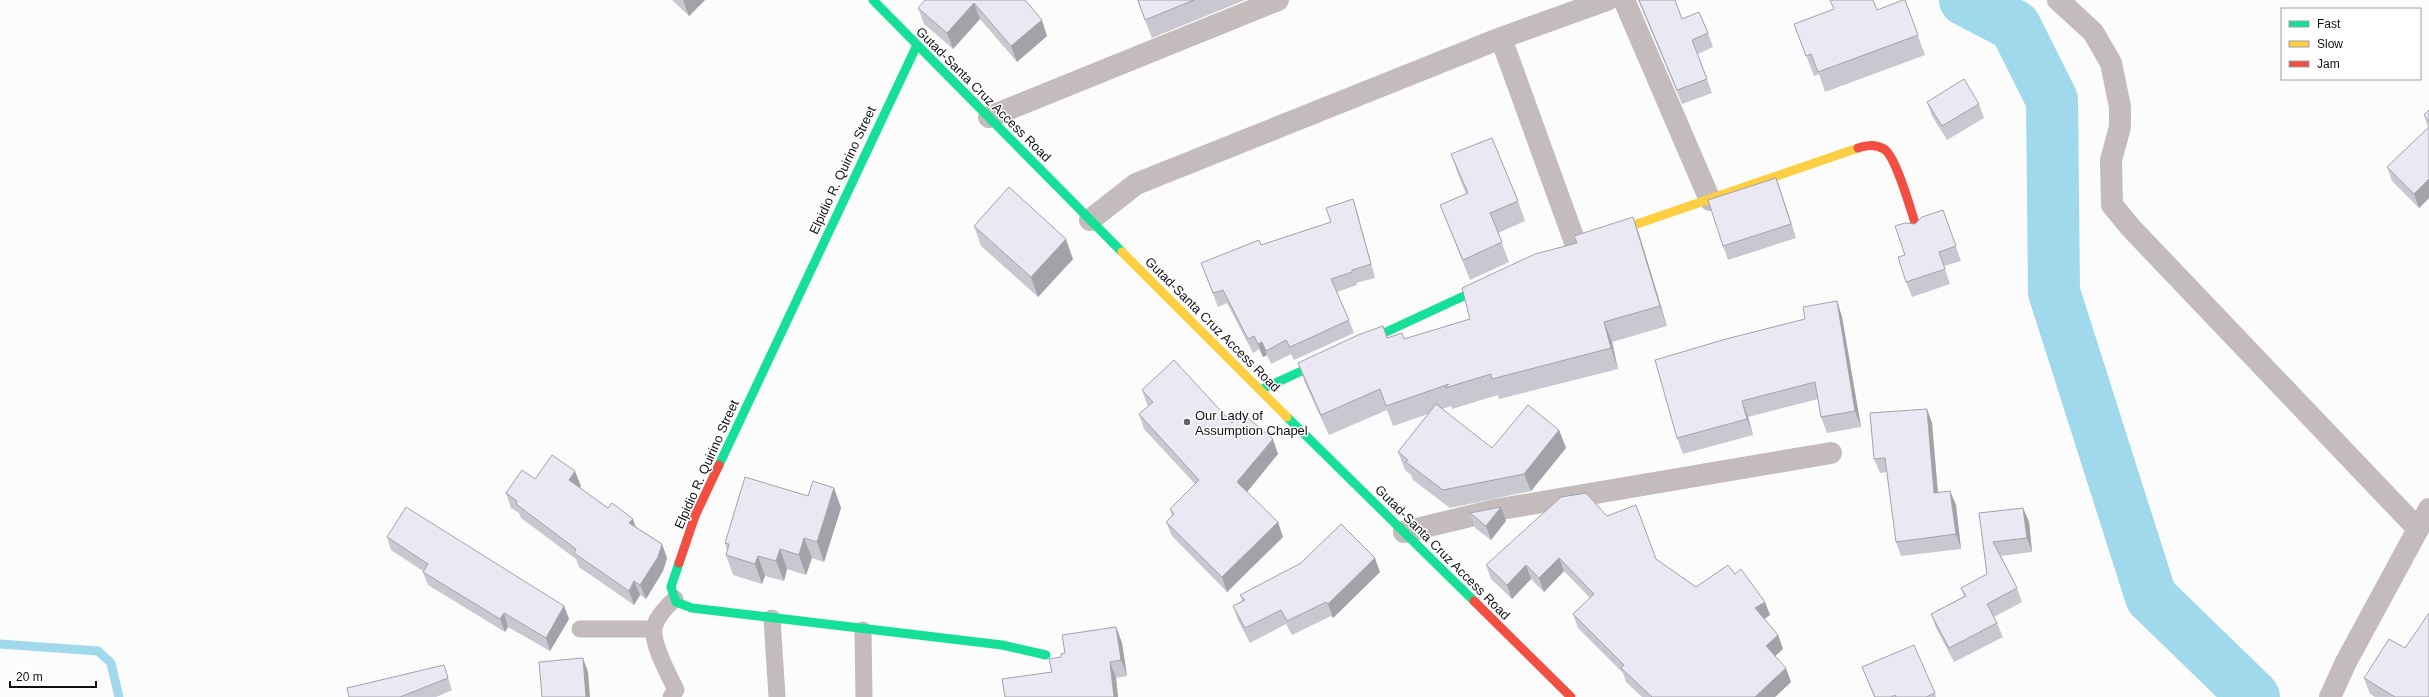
<svg xmlns="http://www.w3.org/2000/svg" width="2429" height="697" font-family="Helvetica,sans-serif">
	<style>
		.lines { fill: none; stroke-linecap: round; stroke-linejoin: round }
		.stream { stroke: #a0d8ec; stroke-width: 9 }
		.river { stroke: #a0d8ec; stroke-width: 52 }
		.lane { stroke: #c4bbbc; stroke-width: 17 }
		.street { stroke: #c4bbbc; stroke-width: 22 }
		.fast { stroke: #16e098; stroke-width: 9 }
		.slow { stroke: #ffcf43; stroke-width: 9 }
		.jam { stroke: #f24e42; stroke-width: 9 }
		.wall { fill: #c9c8d0 }
		.shaded-wall { fill: #a4a2a9 }
		.building { fill: #eae8f2; stroke: #a4a2a9 }
		.poi-dot { fill: #636264; stroke: #fff; stroke-width: 1.5 }
		.labels { text-anchor: middle; stroke-width: 3; stroke-linejoin: round; paint-order: stroke }
		.street-label { font-size: 13px; fill: #100f12; stroke: #fff }
		.poi-label { font-size: 13px; fill: #100f12; stroke: #fff; text-anchor: start }
	</style>
	<rect width="100%" height="100%" fill="#fcfcfd"/>
	<g class="lines">
		<path class="stream" d="M0,644L98,651L111,663L119,697"/>
		<path class="river" d="M1965,0L2015,26L2052,100L2054,292L2151,597L2254,697"/>
		<path class="lane" d="M772,618L777,697
			M580,629H654
			M863,630L864,697
			M671,697L676,690C669,675 652,645 654,629C656,617 666,607 675,599"/>
		<path class="street" d="M1624,0L1710,200
			M2058,0L2093,32L2111,63L2120,107V127L2111,160L2112,205L2131,228L2418,529
			M1501,38L1607,0
			M989,117L1278,0
			M1090,220L1136,184L1501,38L1576,245
			M1404,532L1495,510L1831,453
			M2330,697L2346,662L2429,509"/>
		<path class="fast" d="M873,0L1122,252
			M1358,345L1492,283
			M1260,390L1328,359
			M1287,417L1474,601
			M719,465L917,45
			M679,563L671,587L676,602L692,608L1002,645L1046,655"/>
		<path class="slow" d="M1608,234L1858,148
			M1122,252L1287,417"/>
		<path class="jam" d="M1858,148C1868,145 1875,144 1884,149C1896,156 1911,211 1916,226
			M679,563L695,516L719,465
			M1474,601L1571,697"/>
	</g>
	<path class="wall" d="M672,0H705L689,16Z
		M1025,0L1047,36L1017,62L980,19L953,49L924,24L918,8Z
		M1137,0H1245L1152,38Z
		M1638,0H1675L1682,19L1708,33L1713,47L1698,54L1712,93L1682,104Z
		M1905,0L1925,55L1825,92L1819,74L1814,76L1794,24L1834,9L1877,10Z
		M1927,102L1979,104L1984,118L1947,140L1932,116Z
		M2429,110V198L2419,208L2392,181L2387,167L2428,128L2424,115Z
		M1451,154L1518,201L1525,221L1498,233L1509,262L1470,280L1440,205L1466,194L1458,174Z
		M1776,178L1796,238L1728,260L1723,246Z
		M1943,210L1961,261L1944,266L1950,284L1912,297L1906,282L1905,255L1915,224Z
		M1357,212L1375,278L1356,283L1357,285L1337,292L1349,320L1354,333L1294,360L1291,354L1271,364L1267,355L1263,357L1259,349L1253,353L1227,303L1218,307L1201,263L1261,245L1331,222Z
		M1633,217L1640,237L1667,326L1612,342L1618,369L1499,399L1498,395L1452,409L1451,406L1442,409L1492,448L1559,430L1566,448L1531,491L1450,508L1413,480L1411,475L1405,470L1398,452L1428,414L1393,426L1387,410L1329,435L1305,383L1298,363L1387,338L1404,339L1470,319L1577,243Z
		M974,226L1073,259L1038,297L981,246Z
		M1837,301L1842,317L1861,427L1827,433L1821,417L1818,399L1748,417L1753,435L1683,454L1677,438L1805,319Z
		M1142,390L1232,423L1278,454L1247,492L1278,522L1283,537L1227,592L1172,536L1166,522L1172,516L1170,509L1195,484L1144,429L1139,414L1148,406L1147,404Z
		M1927,409L1932,423L1938,493L1950,491L1956,505L1961,549L1901,556L1896,542L1887,472L1880,473L1874,459Z
		M535,479L581,486L579,487L608,508L662,544L667,558L663,571L646,599L640,595L634,605L579,567L576,559L521,518L519,513L511,508L506,493Z
		M834,488L841,508L824,562L812,558L806,575L787,569L784,581L765,576L762,584L733,575L726,555L727,550L725,543L808,496Z
		M2023,508L2029,522L2032,552L2001,556L2017,588L2022,602L1994,617L1997,623L2003,637L1954,662L1936,628L1931,614L1964,596L1961,588L1987,574L1979,513Z
		M1470,513L1506,521L1491,540L1475,528Z
		M1607,516L1656,559L1696,587L1735,574L1765,602L1770,615L1764,619L1778,635L1783,649L1775,656L1791,682L1775,697H1642L1626,682L1623,673L1578,628L1573,614L1590,598L1564,571L1544,592L1531,579L1512,599L1491,579L1486,565Z
		M387,537L564,606L569,619L550,651L508,627L505,632L428,585L423,572V571L391,550Z
		M1380,572L1333,618L1331,616L1292,635L1286,624L1250,643L1238,620L1233,606L1242,601L1240,595Z
		M1116,627L1122,643L1127,676L1116,678L1118,697H1005L1052,672L1061,657L1065,653Z
		M1862,667L1935,693L1936,697H1874Z
		M448,677L452,690L436,697H349Z
		M2364,678L2429,697H2375L2370,694Z"/>
	<path class="shaded-wall" d="M683,0H705L689,16Z
		M974,3L980,19L953,49L947,33Z
		M1042,20L1047,36L1017,62L1011,46Z
		M1776,178L1781,192L1796,238L1791,224Z
		M2429,179V198L2419,208L2414,194Z
		M1353,199L1357,212L1375,278L1371,264Z
		M1633,217L1640,237L1667,326L1660,306Z
		M1066,239L1073,259L1038,297L1031,277Z
		M1837,301L1842,317L1861,427L1855,411Z
		M1604,322L1612,342L1618,369L1611,348Z
		M1262,342L1267,355L1263,357L1258,344Z
		M1742,401L1748,417L1753,435L1747,419Z
		M1927,409L1932,423L1939,507L1934,493Z
		M1559,430L1566,448L1531,491L1524,474Z
		M1273,439L1278,454L1243,497L1237,482Z
		M575,471L581,486L574,494L569,480Z
		M834,488L841,508L824,562L817,542Z
		M1950,491L1956,505L1961,549L1956,534Z
		M1501,507L1506,521L1491,540L1486,526Z
		M2023,508L2029,522L2032,552L2027,538Z
		M633,519L638,533L629,523Z
		M1278,522L1283,537L1227,592L1222,577Z
		M804,538L812,558L806,575L799,555Z
		M662,544L667,558L663,571L646,599L640,585Z
		M780,549L787,569L784,581L776,561Z
		M758,556L765,576L762,584L755,564Z
		M1375,558L1380,572L1333,618L1328,604Z
		M1559,558L1564,571L1544,592L1539,578Z
		M1526,565L1531,579L1512,599L1507,585Z
		M634,581L640,595L634,605L629,591Z
		M1765,602L1770,615L1760,622L1755,608Z
		M564,606L569,619L550,651L546,638Z
		M504,613L508,627L505,632L500,619Z
		M1116,627L1122,643L1127,676L1121,660Z
		M1778,635L1783,649L1771,660L1766,646Z
		M583,658L588,672L590,697H586Z
		M1110,662L1116,678L1118,697H1114Z
		M1786,668L1791,682L1775,697H1755Z"/>
	<path class="building" d="M925,0H1025L1042,20L1011,46L974,3L947,33L918,8Z
		M1138,0H1194L1145,20Z
		M1639,0H1675L1682,19L1699,12L1708,33L1692,40L1707,79L1677,90Z
		M1830,0H1873L1877,10L1903,0H1905L1918,35L1818,72L1811,54L1806,56L1794,24L1834,9Z
		M1964,79L1979,104L1942,126L1927,102Z
		M2429,110V121L2424,115Z
		M2429,127V179L2414,194L2387,167Z
		M1492,138L1518,201L1490,213L1502,242L1463,260L1440,205L1468,193L1451,154Z
		M1776,178L1791,224L1723,246L1708,200Z
		M1009,187L1066,239L1031,277L974,226Z
		M1353,199L1371,264L1352,270V272L1331,279L1349,320L1290,347L1286,340L1266,351L1262,342L1258,344L1254,336L1248,339L1223,290L1213,293L1201,263L1259,240L1261,245L1331,222L1326,208Z
		M1943,210L1956,246L1939,252L1945,269L1906,282L1898,257L1905,255L1895,226L1905,223L1915,224L1922,217Z
		M1633,217L1660,306L1604,322L1611,348L1492,379L1491,374L1445,388L1449,384L1386,406L1380,389L1321,415L1298,363L1358,335L1383,326L1387,338L1402,333L1404,339L1470,319L1462,288L1535,254L1577,243L1574,236Z
		M1837,301L1855,411L1821,417L1815,382L1742,401L1747,419L1677,438L1655,360L1726,339L1805,319L1803,307Z
		M1174,360L1232,423L1241,412L1273,439L1237,482L1278,522L1222,577L1166,522L1174,514L1170,509L1199,480L1139,414L1153,402L1142,390Z
		M1436,404L1492,448L1528,405L1559,430L1524,474L1443,490L1406,462L1408,460L1398,452Z
		M1927,409L1934,493L1950,491L1956,534L1896,542L1885,458L1874,459L1870,413Z
		M552,455L575,471L569,480L608,508L612,503L633,519L629,523L662,544L658,557L640,585L634,581L629,591L574,553L576,549L516,504L517,501L506,493L522,470L535,479Z
		M745,477L808,496L813,481L834,488L817,542L804,538L799,555L780,549L776,561L758,556L755,564L726,555L729,544L725,543Z
		M1586,493L1607,516L1636,505L1656,559L1696,587L1728,565L1735,574L1741,569L1765,602L1755,608L1778,635L1766,646L1786,668L1755,697H1652L1621,668L1624,665L1573,614L1594,594L1559,558L1539,578L1526,565L1507,585L1486,565L1561,497Z
		M406,507L564,606L546,638L504,613L500,619L423,572L428,564L387,537Z
		M1501,507L1486,526L1470,513Z
		M2023,508L2027,538L1993,542L2017,588L1987,604L1997,623L1949,648L1931,614L1966,596L1961,588L1987,574L1979,513Z
		M1341,524L1375,558L1328,604L1326,602L1287,621L1281,610L1245,628L1233,606L1245,600L1240,595L1301,563Z
		M2429,613V697H2395L2364,678L2389,639L2405,648Z
		M1116,627L1121,660L1110,662L1114,697H1005L1002,679L1052,672L1049,659L1061,657V654L1065,653L1062,635Z
		M1914,645L1935,693L1926,697H1896L1895,695L1891,697H1875L1862,667Z
		M583,658L586,697H542L539,662Z
		M444,665L448,678L400,697H349L347,688Z"/>
	<circle class="poi-dot" cx="1187" cy="422" r="4"/>
	<g class="labels">
		<g class="street-label">
			<text transform="translate(984 94) rotate(45)" y="5">Gutad-Santa Cruz Access Road</text>
			<text transform="translate(842 170) rotate(-65)" y="5">Elpidio R. Quirino Street</text>
			<text transform="translate(1213 324) rotate(45)" y="5">Gutad-Santa Cruz Access Road</text>
			<text transform="translate(706 464) rotate(-66)" y="5">Elpidio R. Quirino Street</text>
			<text transform="translate(1443 552) rotate(45)" y="5">Gutad-Santa Cruz Access Road</text>
		</g>
		<g class="poi-label">
			<text x="1195" y="420">Our Lady of<tspan x="1195" dy="15">Assumption Chapel</tspan></text>
		</g>
	</g>
	<rect x="2281" y="8" width="140" height="72" fill="#ffffff" stroke="#9f9fa0"/>
	<rect x="2289" y="21" width="20" height="6" fill="#16e098" stroke="#9f9fa0"/>
	<text x="2317" y="28" font-size="12" fill="#100f12">Fast</text>
	<rect x="2289" y="41" width="20" height="6" fill="#ffcf43" stroke="#9f9fa0"/>
	<text x="2317" y="48" font-size="12" fill="#100f12">Slow</text>
	<rect x="2289" y="61" width="20" height="6" fill="#f24e42" stroke="#9f9fa0"/>
	<text x="2317" y="68" font-size="12" fill="#100f12">Jam</text>
	<path d="M10 681v6h86v-6" fill="none" stroke="#100f12" stroke-width="2"/>
	<text x="16" y="681" font-size="12" fill="#100f12" stroke="#ffffff" stroke-width="3" paint-order="stroke">20 m</text>
</svg>
